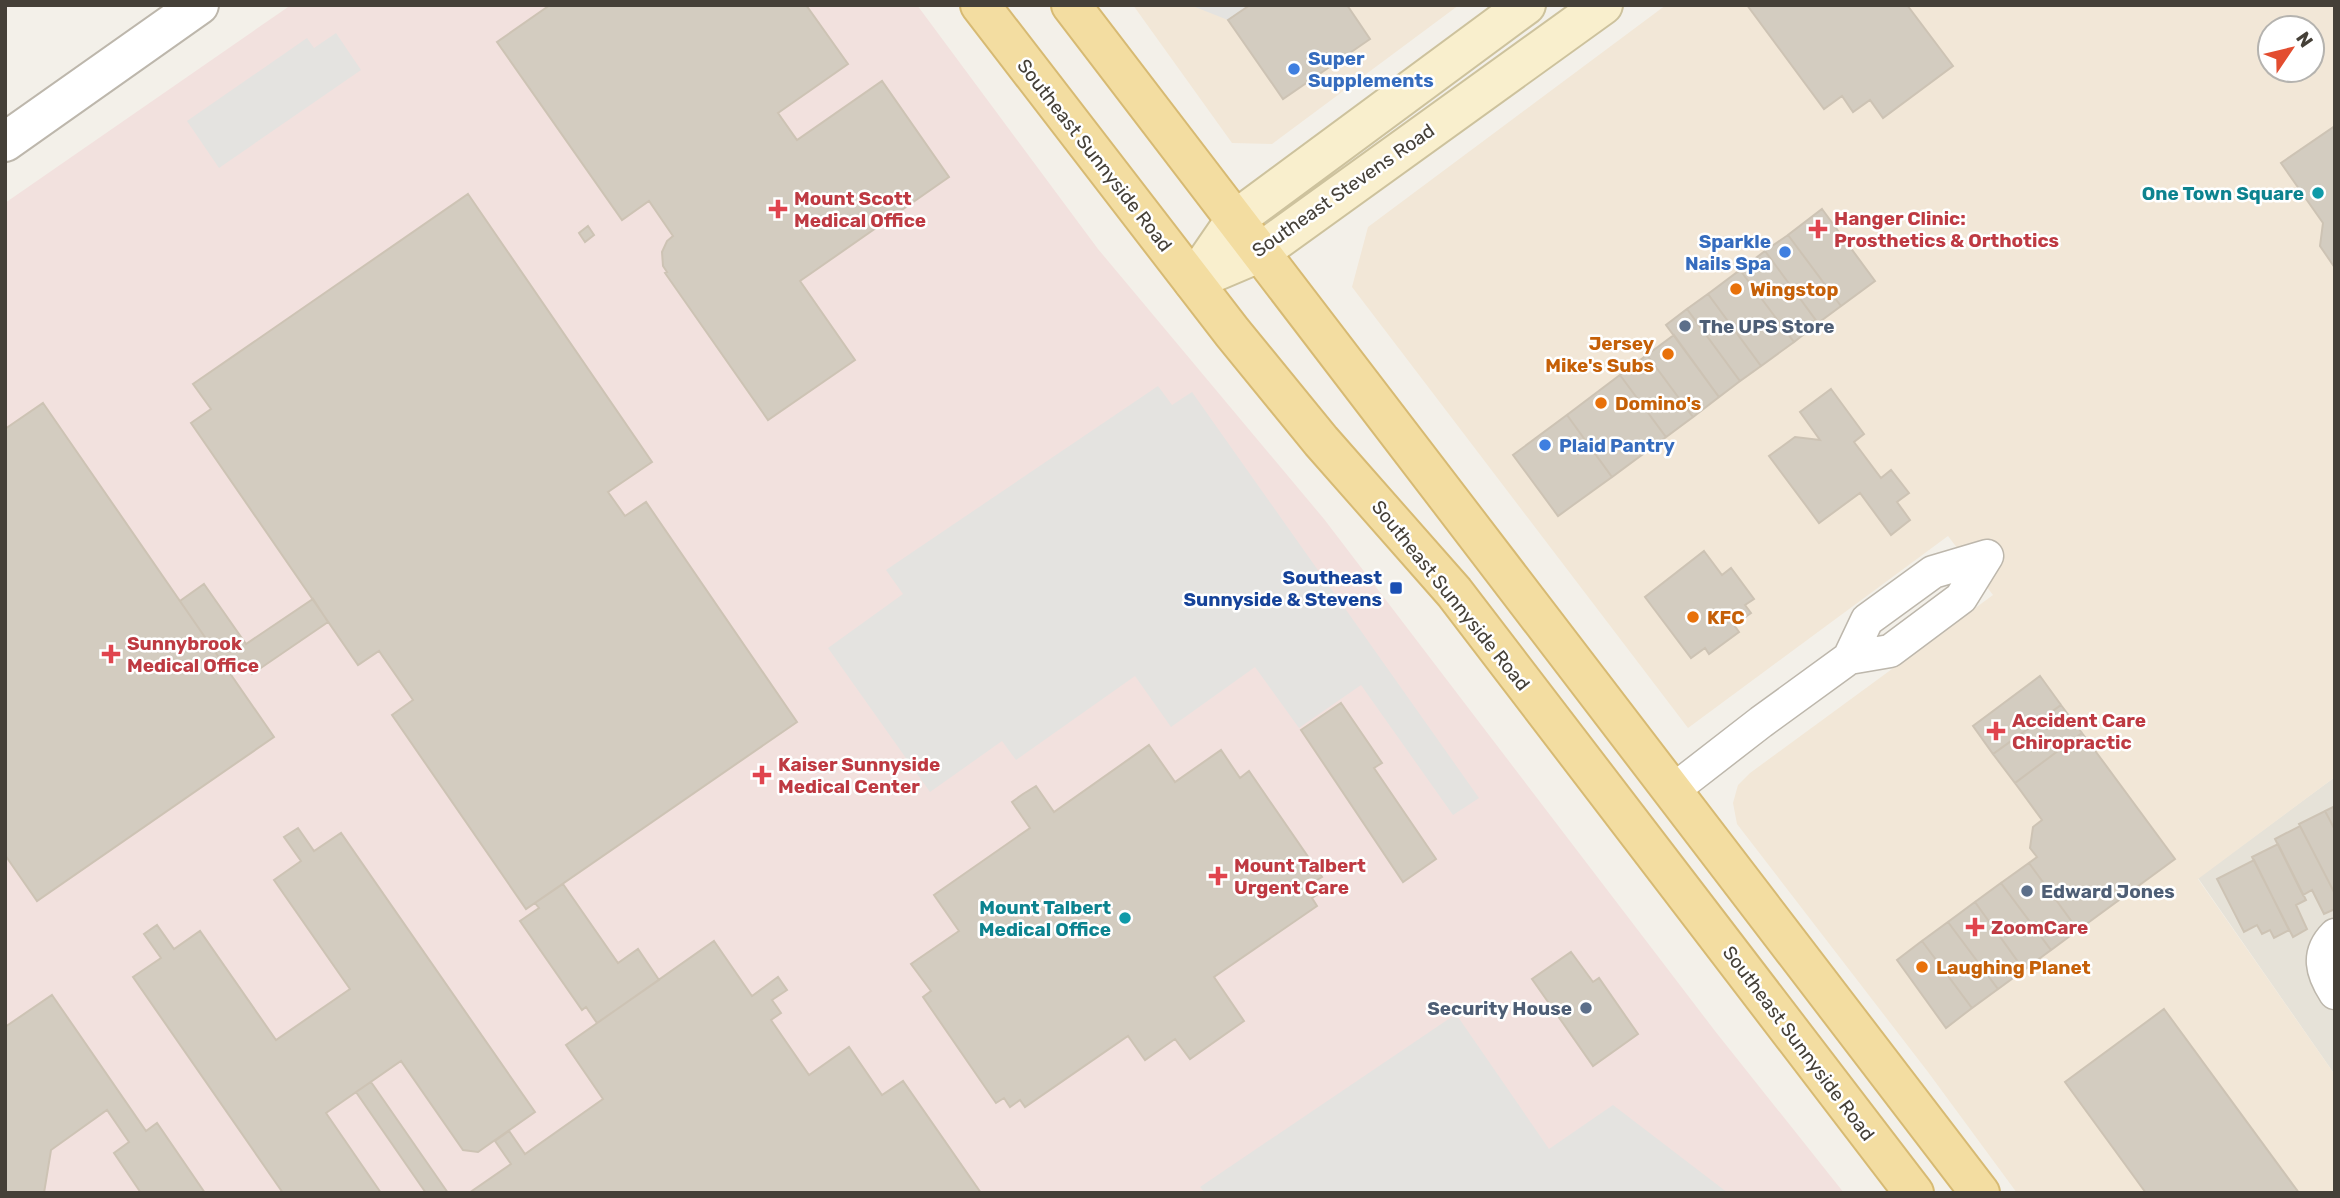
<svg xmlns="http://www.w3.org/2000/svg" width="2340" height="1198" font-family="Rubik,sans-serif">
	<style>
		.residential { fill: #e6e2d8 }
		.commercial { fill: #f2e7d7; fill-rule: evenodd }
		.medical { fill: #f2e1de }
		.parking { fill: #e4e3e0 }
		.building { fill: #d3ccc0; stroke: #cdc3b4; stroke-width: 2 }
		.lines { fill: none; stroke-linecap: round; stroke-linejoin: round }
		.minor-casing { stroke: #bdb7ac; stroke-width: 35 }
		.tertiary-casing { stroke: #bdb7ac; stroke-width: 42 }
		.secondary-casing { stroke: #cdc29d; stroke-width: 42 }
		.primary-casing { stroke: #d7ba73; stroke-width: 42 }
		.minor { stroke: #fff; stroke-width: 32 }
		.tertiary { stroke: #fff; stroke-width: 38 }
		.secondary { stroke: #f9efcd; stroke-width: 38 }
		.primary { stroke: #f3dda1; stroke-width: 38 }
		.shop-dot { fill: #3f7fe0; stroke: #fff; stroke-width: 2.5 }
		.culture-dot { fill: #0f9aa8; stroke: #fff; stroke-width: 2.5 }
		.health-dot { fill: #e0444e; stroke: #fff; stroke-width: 2.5 }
		.food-dot { fill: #e8710a; stroke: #fff; stroke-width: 2.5 }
		.service-dot { fill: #5c6f8a; stroke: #fff; stroke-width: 2.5 }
		.transit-dot { fill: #1a4fb4; stroke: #fff; stroke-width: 2.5 }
		.labels { text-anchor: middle; stroke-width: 5; stroke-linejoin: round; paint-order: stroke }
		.shop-label { font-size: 19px; font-weight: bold; fill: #366cbe; stroke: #fff; text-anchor: start }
		.street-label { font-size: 19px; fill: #454038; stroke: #fff }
		.culture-label { font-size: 19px; font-weight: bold; fill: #0d838f; stroke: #fff; text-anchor: end }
		.health-label { font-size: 19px; font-weight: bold; fill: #be3a42; stroke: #fff; text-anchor: start }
		.food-label { font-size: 19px; font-weight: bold; fill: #c56008; stroke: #fff; text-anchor: start }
		.service-label { font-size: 19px; font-weight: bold; fill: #4e5e75; stroke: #fff; text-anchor: start }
		.transit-label { font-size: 19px; font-weight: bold; fill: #164399; stroke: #fff; text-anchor: end }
	</style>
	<rect width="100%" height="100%" fill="#f3f0e9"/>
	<path class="residential" d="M2335,777V1075L2198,878Z"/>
	<path class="commercial" d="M1133,5H1459L1272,144L1232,143Z
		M1666,5H2335V777L2198,879L2335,1075V1193H2017L1928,1072L1737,824L1733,803L1738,785L1750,773L1993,595L1948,536L1688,728L1352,287L1368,227ZM2270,28H2312V70H2270Z"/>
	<path class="medical" d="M291,5H917L1098,249L1324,519L1715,1031L1844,1193H5V203Z"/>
	<path class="parking" d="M1190,5H1250L1228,20Z
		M336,33L361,70L219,168L187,121L307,38L314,48Z
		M1158,386L1172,405L1192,392L1479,798L1453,815L1361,685L1299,728L1255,667L1171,727L1135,676L1016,760L1002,741L930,792L828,648L903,594L886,570Z
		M1456,1014L1549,1149L1613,1105L1728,1193H1205L1200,1187Z"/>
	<path class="building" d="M550,5H806L848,64L778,113L797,140L882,81L949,177L800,281L855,360L768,420L665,273L667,272L663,266L662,252L667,241L673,236L649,201L622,220L497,42Z
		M1250,5H1347L1370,39L1283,99L1228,20Z
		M1747,5H1907L1953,66L1883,118L1870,100L1853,112L1842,96L1824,109Z
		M2335,126V268L2320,246L2323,223L2281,163Z
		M468,194L652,462L608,492L625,516L646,502L797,722L526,909L392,715L413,700L379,651L358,665L191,423L211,409L193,384Z
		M1822,209L1875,281L1841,306L1788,235Z
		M588,226L594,235L585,242L579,233Z
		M1788,235L1841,306L1818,323L1765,251Z
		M1765,251L1818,323L1794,342L1740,270Z
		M1740,270L1794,342L1761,366L1708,294Z
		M1708,294L1761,366L1740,381L1687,309Z
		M1687,309L1740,381L1719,397L1666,325Z
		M1674,335L1719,397L1693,417L1647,355Z
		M1647,355L1693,417L1666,437L1620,375Z
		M1620,375L1666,437L1612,477L1567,415Z
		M1831,389L1864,434L1854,442L1881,478L1891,470L1909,493L1897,502L1910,520L1891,535L1860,493L1819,523L1769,456L1795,437L1820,440L1800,412Z
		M43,403L274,737L37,901L5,855V429Z
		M1567,415L1612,477L1558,516L1513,455Z
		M1704,551L1722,575L1731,568L1754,599L1745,605L1751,613L1734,625L1739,632L1709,654L1705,648L1691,658L1645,597Z
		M204,584L246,644L313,599L328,622L252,674L243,662L229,672L180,601Z
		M2040,676L2061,705L1993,754L1973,726Z
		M1341,703L1382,763L1374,768L1436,859L1403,882L1301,730Z
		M2061,705L2082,733L2015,783L1993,754Z
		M2082,733L2175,859L2078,930L2029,863L2037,857L2030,848L2033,827L2042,820L2015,783Z
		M1149,745L1175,782L1221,750L1240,778L1249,771L1322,877L1314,882L1321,892L1312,898L1317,906L1214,977L1244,1021L1190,1059L1175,1039L1145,1060L1128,1036L1025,1107L1020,1100L1010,1107L1004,1098L996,1103L923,997L931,991L911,964L959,931L934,895L1030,828L1012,802L1023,794L1036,786L1054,812Z
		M2335,806V830L2325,811Z
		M2325,811L2335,830V894L2299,824Z
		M2300,826L2335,894V909L2324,914L2312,890L2303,895L2275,839Z
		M298,828L314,851L341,833L535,1112L478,1152L463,1150L401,1061L326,1113L381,1193H283L133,977L161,958L144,934L157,925L174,949L200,931L276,1040L350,989L274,880L301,861L284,837Z
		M2278,844L2306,900L2296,905L2307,929L2293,937L2252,857Z
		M2254,860L2289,930L2274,938L2270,930L2262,934L2257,925L2244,932L2217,879Z
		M2029,863L2078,930L2051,950L2001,883Z
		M2001,883L2051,950L2024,970L1975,902Z
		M563,884L618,963L638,949L659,980L597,1023L586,1007L582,1010L520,921L539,908L535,903Z
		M1975,902L2024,970L1998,989L1948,922Z
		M1948,922L1998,989L1972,1008L1922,941Z
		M714,941L752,996L778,977L787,990L772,1000L781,1013L771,1020L809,1075L849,1047L882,1095L903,1081L981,1193H469L511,1164L495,1141L509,1131L525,1154L603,1099L566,1045Z
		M1922,941L1972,1008L1946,1028L1897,960Z
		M1571,952L1593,982L1599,978L1638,1034L1593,1066L1532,979Z
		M52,995L146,1131L157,1123L205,1193H141L114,1153L129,1142L107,1110L51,1150L44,1193H5V1027Z
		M2164,1009L2299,1193H2146L2065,1082Z
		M371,1082L448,1193H426L356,1092Z"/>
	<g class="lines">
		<defs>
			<path id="minor" d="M1849,658L1867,620L1933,572L1987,556
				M1672,791L1761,722L1849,658L1890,651L1961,598L1987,556
				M2335,935C2316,954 2322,973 2335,993"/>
			<path id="tertiary" d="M5,142L199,5"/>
			<path id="secondary" d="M1193,281L1259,253L1603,5
				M1193,281L1235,220L1526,5"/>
			<path id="primary" d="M980,5L1232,332L1321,441L1454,592L1914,1193
				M1071,5L1980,1193"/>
		</defs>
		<use href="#minor" class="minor-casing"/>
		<use href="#tertiary" class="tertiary-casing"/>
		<use href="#secondary" class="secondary-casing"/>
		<use href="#primary" class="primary-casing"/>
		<use href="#minor" class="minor"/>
		<use href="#tertiary" class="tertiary"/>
		<use href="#secondary" class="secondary"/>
		<use href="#primary" class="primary"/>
	</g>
	<g class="shop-dot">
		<circle cx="1294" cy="69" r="7"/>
		<circle cx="1785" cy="252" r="7"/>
		<circle cx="1545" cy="445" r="7"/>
	</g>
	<g class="culture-dot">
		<circle cx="2318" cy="193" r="7"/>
		<circle cx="1125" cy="918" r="7"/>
	</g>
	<g class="health-dot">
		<path d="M774.5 198.5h7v7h7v7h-7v7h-7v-7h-7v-7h7z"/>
		<path d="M1814.5 218.5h7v7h7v7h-7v7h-7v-7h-7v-7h7z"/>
		<path d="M107.5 643.5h7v7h7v7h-7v7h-7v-7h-7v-7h7z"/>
		<path d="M1992.5 720.5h7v7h7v7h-7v7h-7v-7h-7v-7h7z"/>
		<path d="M758.5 764.5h7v7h7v7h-7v7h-7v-7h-7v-7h7z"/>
		<path d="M1214.5 865.5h7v7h7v7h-7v7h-7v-7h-7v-7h7z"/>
		<path d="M1971.5 916.5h7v7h7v7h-7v7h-7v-7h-7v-7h7z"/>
	</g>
	<g class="food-dot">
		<circle cx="1736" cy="289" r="7"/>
		<circle cx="1668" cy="354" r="7"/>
		<circle cx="1601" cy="403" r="7"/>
		<circle cx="1693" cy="617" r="7"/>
		<circle cx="1922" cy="967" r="7"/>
	</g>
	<g class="service-dot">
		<circle cx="1685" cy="326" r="7"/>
		<circle cx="2027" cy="891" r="7"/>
		<circle cx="1586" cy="1008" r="7"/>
	</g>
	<rect class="transit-dot" x="1389" y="581" width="14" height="14" rx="3.5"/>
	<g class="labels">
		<g class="shop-label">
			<text x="1308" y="65">Super<tspan x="1308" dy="22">Supplements</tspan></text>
			<text x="1771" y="248" text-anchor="end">Sparkle<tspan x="1771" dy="22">Nails Spa</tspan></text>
			<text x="1559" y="452">Plaid Pantry</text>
		</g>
		<g class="street-label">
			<text transform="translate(1095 155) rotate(52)" y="7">Southeast Sunnyside Road</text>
			<text transform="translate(1343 190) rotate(-35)" y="7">Southeast Stevens Road</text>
			<text transform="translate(1451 595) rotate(51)" y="7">Southeast Sunnyside Road</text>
			<text transform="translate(1799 1043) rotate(53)" y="7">Southeast Sunnyside Road</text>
		</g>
		<g class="culture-label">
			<text x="2304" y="200">One Town Square</text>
			<text x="1111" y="914">Mount Talbert<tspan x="1111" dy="22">Medical Office</tspan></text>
		</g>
		<g class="health-label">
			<text x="794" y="205">Mount Scott<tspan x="794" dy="22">Medical Office</tspan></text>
			<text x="1834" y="225">Hanger Clinic:<tspan x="1834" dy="22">Prosthetics &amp; Orthotics</tspan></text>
			<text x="127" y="650">Sunnybrook<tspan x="127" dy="22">Medical Office</tspan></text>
			<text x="2012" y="727">Accident Care<tspan x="2012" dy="22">Chiropractic</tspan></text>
			<text x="778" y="771">Kaiser Sunnyside<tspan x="778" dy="22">Medical Center</tspan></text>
			<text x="1234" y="872">Mount Talbert<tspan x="1234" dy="22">Urgent Care</tspan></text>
			<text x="1991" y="934">ZoomCare</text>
		</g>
		<g class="food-label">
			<text x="1750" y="296">Wingstop</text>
			<text x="1654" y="350" text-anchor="end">Jersey<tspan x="1654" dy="22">Mike's Subs</tspan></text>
			<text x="1615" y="410">Domino's</text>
			<text x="1707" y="624">KFC</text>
			<text x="1936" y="974">Laughing Planet</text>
		</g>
		<g class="service-label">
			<text x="1699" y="333">The UPS Store</text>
			<text x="2041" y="898">Edward Jones</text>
			<text x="1572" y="1015" text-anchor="end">Security House</text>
		</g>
		<g class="transit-label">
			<text x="1382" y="584">Southeast<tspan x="1382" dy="22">Sunnyside &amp; Stevens</tspan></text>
		</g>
	</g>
	<rect width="2340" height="1198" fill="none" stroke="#454038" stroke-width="14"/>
	<g transform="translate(2291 49) rotate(55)"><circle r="33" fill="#ffffff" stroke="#b5b3af" stroke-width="2"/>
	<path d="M0-5L12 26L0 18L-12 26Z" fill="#e34d30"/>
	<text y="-10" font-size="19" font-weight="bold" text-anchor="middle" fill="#454038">N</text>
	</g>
</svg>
